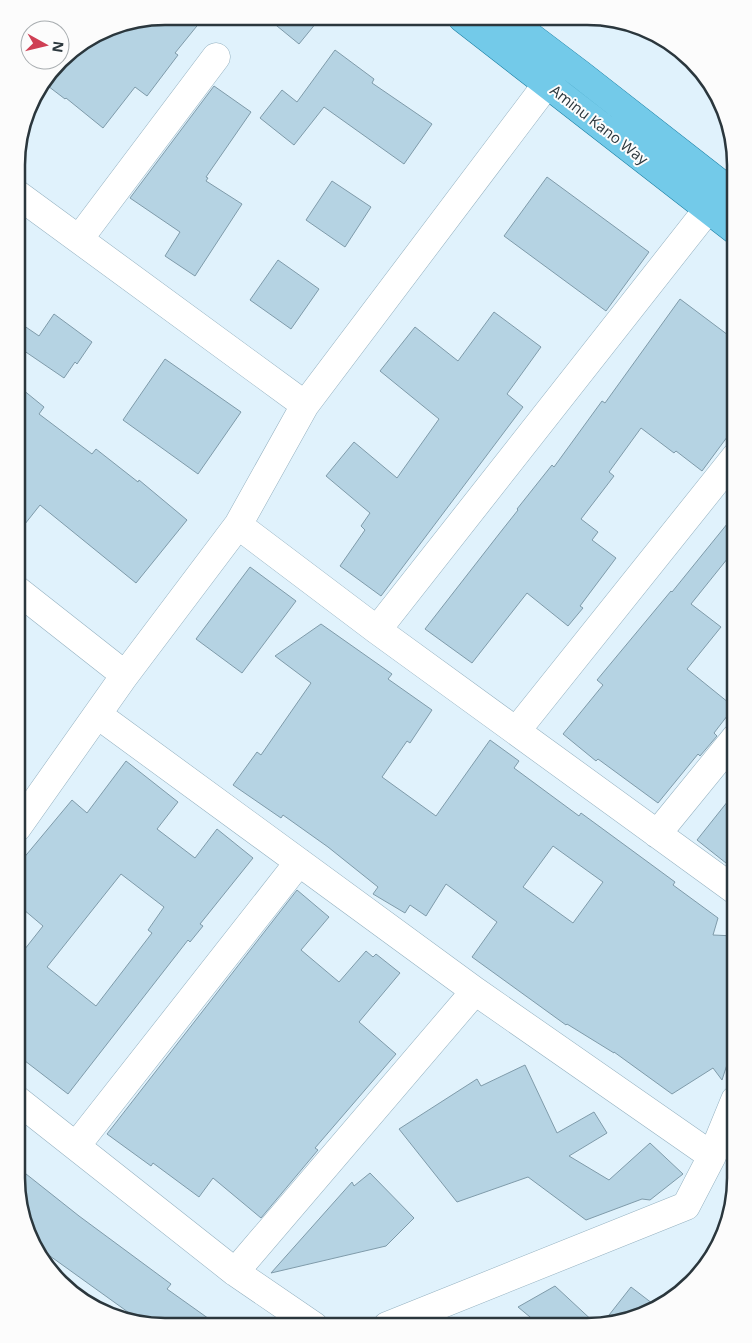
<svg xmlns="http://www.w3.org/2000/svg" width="752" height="1343" font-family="'Open Sans',sans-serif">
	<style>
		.building { fill: #b5d3e3; stroke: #7f9baa; fill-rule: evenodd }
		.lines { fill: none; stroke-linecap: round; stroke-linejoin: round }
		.minor-casing { stroke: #94b1c0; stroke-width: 29 }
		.major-casing { stroke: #1d80a4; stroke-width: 29 }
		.minor { stroke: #fff; stroke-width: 28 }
		.major { stroke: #73cae9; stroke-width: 28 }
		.labels { text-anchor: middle; stroke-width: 4; stroke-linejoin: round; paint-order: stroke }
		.street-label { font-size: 15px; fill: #2b373d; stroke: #fcfcfc }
		.rim { fill: none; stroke: #2b373d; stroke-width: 2.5 }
	</style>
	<rect width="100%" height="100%" fill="#e0f2fc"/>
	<path class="building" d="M165,16H205L175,53L178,55L147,96L135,87L103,128L66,98L65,99L44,83L67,53L109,28Z
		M266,17H321L299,44Z
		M335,50L374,79L372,83L432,124L404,164L324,107L294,145L260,118L282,90L297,102Z
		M214,86L251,112L206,177L208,178L206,181L242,204L195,276L165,256L180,232L130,198Z
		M547,177L649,252L606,311L504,236Z
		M332,181L371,207L345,247L306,220Z
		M278,260L319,289L291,329L250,300Z
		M680,299L736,341V425L702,471L676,451L674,453L641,428L609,472L614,476L581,519L598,532L592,540L616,558L580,606L583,608L568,626L527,593L472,663L425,629L499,534L518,510L517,509L552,465L554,467L602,401L605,403Z
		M494,312L541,347L507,394L523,407L381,596L340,566L365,530L361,526L370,513L326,476L354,442L397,478L439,419L380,371L415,327L458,361Z
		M54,314L92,342L77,364L75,362L64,378L17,346V321L39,336Z
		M165,359L241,412L198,474L123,420Z
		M17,385L44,407L39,414L92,454L96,449L138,482L139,480L187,520L136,583L40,505L17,534Z
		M736,513V548L691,604L721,627L687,669L734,707L714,733L717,736L700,756L698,754L658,803L598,759L596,761L563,734L603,685L597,680L671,591L672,592Z
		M250,567L296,601L242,673L196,639Z
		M321,624L392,674L388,679L432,710L410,743L407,741L382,777L436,816L490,740L519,761L514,768L579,816L581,813L626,846L675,882L673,885L718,918L713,935L735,936V1040L722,1080L713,1068L672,1094L614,1052V1053L567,1024L566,1025L472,957L497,922L446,884L426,916L410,905L405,913L373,894L378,887L328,847L283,815L281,818L233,785L257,752L261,755L311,683L275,656ZM553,846L603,882L573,923L523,887Z
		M126,761L178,802L157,829L195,858L217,829L253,858L200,924L203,926L190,942L188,940L68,1094L16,1054L17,959L43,926L17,904V866L72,800L87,813ZM121,874L164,907L148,930L152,933L96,1006L47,967Z
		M736,791V871L697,840Z
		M297,890L329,917L301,950L339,982L366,951L373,957L376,954L400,973L359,1022L396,1054L315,1148L318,1150L261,1218L213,1178L199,1197L153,1163L151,1166L107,1134Z
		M525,1065L557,1133L594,1112L607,1133L569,1156L609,1180L650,1143L683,1174L650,1200L642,1199L586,1220L528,1177L457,1202L399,1129L477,1079L481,1086Z
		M16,1166L79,1216L171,1284L167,1289L219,1326L146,1325L50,1256L45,1264L24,1226L16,1178Z
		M370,1173L414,1218L386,1246L271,1273L352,1182L354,1186Z
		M555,1286L597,1325L587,1327H542L518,1307Z
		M631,1287L657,1307L635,1319L602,1324Z"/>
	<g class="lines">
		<defs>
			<path id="minor" d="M17,194L305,405
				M79,239L216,57
				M238,525L377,630L736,891
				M17,590L125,675
				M377,630L708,209
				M98,715L475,991L712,1156
				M517,730L736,456
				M17,828L125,675L238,525L305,405L547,84
				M657,834L736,737
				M16,1099L235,1272L314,1326
				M76,1146L299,862
				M235,1272L475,991
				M387,1326L686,1206L712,1156L735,1100"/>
			<path id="major" d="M462,18L736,231
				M506,18L580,74L736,196"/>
		</defs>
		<use href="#minor" class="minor-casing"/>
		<use href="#major" class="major-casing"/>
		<use href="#minor" class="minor"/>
		<use href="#major" class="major"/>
	</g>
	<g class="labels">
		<g class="street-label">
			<text transform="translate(599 125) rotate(38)" y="5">Aminu Kano Way</text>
		</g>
	</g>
	<path d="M0 0H752V1343H0ZM165 25H587A140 140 0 0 1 727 165V1178A140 140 0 0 1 587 1318H165A140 140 0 0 1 25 1178V165A140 140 0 0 1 165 25Z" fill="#fcfcfc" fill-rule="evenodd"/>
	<path class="rim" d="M165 25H587A140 140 0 0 1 727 165V1178A140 140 0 0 1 587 1318H165A140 140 0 0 1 25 1178V165A140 140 0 0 1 165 25Z"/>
	<g transform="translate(45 45) rotate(98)"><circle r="24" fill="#fcfcfc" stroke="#a8adb0"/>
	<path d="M0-4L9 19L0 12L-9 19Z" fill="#cf3f54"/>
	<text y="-8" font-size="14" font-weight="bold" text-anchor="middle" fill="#2b373d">N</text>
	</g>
</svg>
